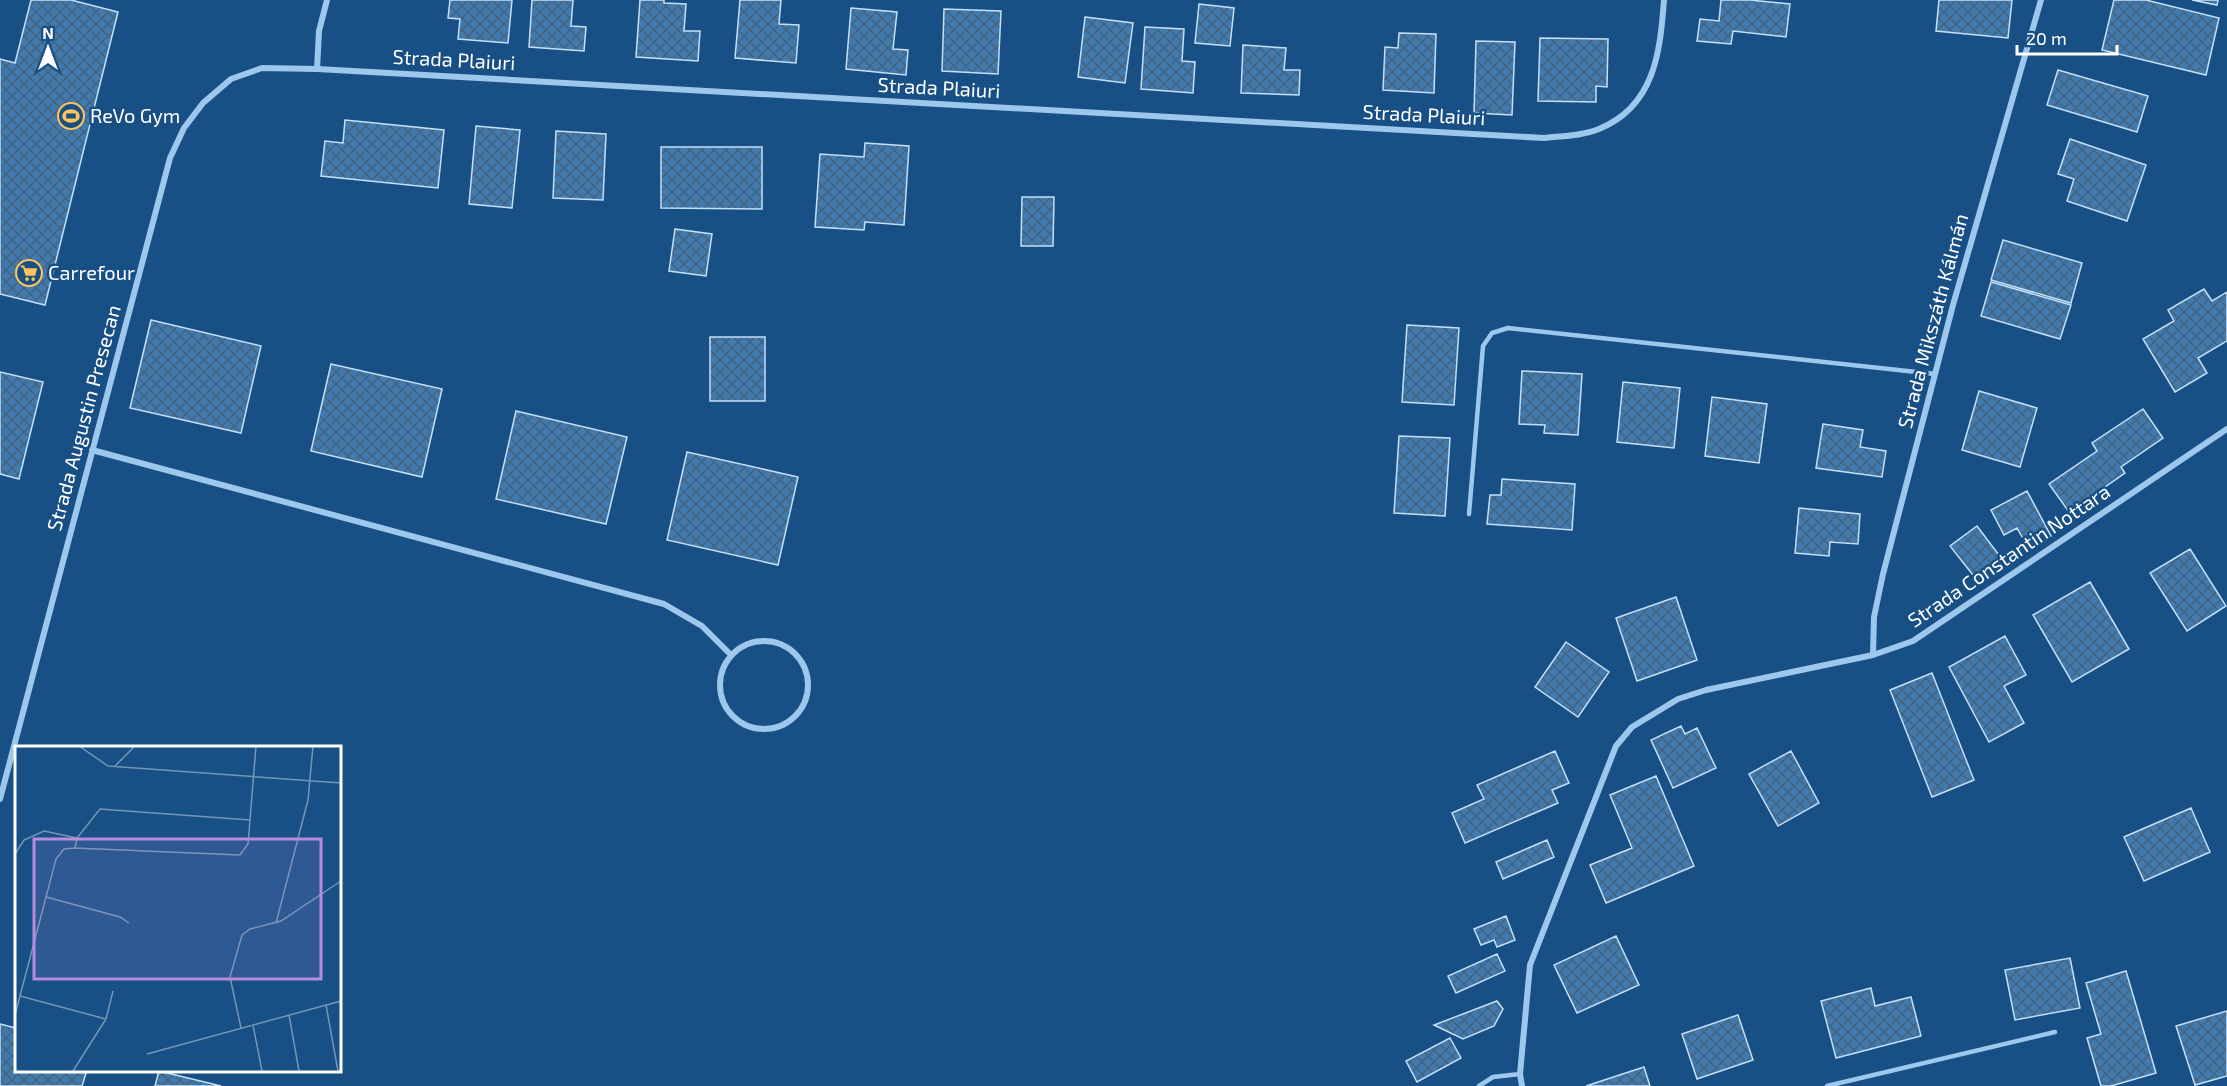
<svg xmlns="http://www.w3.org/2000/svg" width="2227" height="1086" font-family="'Exo 2',sans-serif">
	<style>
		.building { fill: url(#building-cross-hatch); stroke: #c3e0f9; stroke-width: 1.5 }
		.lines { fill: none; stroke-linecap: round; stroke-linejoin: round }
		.service { stroke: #9ec7ed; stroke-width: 4.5 }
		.minor { stroke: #9ec7ed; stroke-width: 6 }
		.labels { text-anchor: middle; stroke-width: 5; stroke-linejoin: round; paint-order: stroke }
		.street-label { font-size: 20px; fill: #fff; stroke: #185085 }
		.poi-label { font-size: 20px; fill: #fff; stroke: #185085; text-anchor: start }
		.inset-road { fill: none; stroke: #7496b6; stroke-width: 1.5 }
		.view { fill: #b68bdc; fill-opacity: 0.15; stroke: #b68bdc; stroke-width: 3 }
		.inset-edge { fill: none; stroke: #fff; stroke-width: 3 }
	</style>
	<defs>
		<pattern id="building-cross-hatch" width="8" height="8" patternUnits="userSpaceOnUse" patternTransform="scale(1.5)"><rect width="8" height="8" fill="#407aaf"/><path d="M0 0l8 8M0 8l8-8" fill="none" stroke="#46637e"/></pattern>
	</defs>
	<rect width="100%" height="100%" fill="#185085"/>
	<path class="building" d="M31,0H71L118,12L45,305L0,294V59L15,63Z
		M450,0H512L508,43L458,39L460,19L448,18Z
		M532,0H573L571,26L586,27L584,51L529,47Z
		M640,0H664V3L686,4L684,31H700L698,61L636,57Z
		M740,0H781L779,24L799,25L796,63L735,58Z
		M1721,0H1750L1790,4L1786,37L1733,31L1731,44L1697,41L1700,19L1719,21Z
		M1939,0H2012L2008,38L1936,31Z
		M2114,0H2146L2219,18L2206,75L2102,50Z
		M2192,0H2218L2217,5Z
		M1199,4L1234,8L1230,46L1195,43Z
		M851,8L897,12L893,49L908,50L906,75L846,69Z
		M944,9L1001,11L998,74L942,71Z
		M1085,17L1133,23L1125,83L1078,77Z
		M1145,27L1184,29L1182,61L1195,62L1193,93L1141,89Z
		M1399,33L1436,34L1434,93L1383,90L1385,47L1398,48Z
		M1540,38L1608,39L1607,87L1596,86V102L1538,101Z
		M1476,41L1515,42L1512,115L1474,113Z
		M1243,45L1286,48L1284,70H1300L1299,95L1241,93Z
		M2058,70L2148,96L2137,132L2047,105Z
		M345,120L444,130L438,188L321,176L325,141L343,143Z
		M476,126L520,130L512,208L469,204Z
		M556,131L606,134L603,200L553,198Z
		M2070,139L2146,165L2127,221L2067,201L2074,179L2058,174Z
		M865,143L909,146L904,225L865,222L864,230L815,227L820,154L864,157Z
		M661,147H762V209L661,208Z
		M1022,197H1054L1053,246H1021Z
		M675,229L712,234L706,276L669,271Z
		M2003,240L2082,263L2071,303L1991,280Z
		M1991,282L2071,305L2060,339L1981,316Z
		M2204,289L2212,301L2227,292V341L2198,358L2207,373L2175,392L2143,339L2174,321L2168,310Z
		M151,320L261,346L241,433L130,408Z
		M1407,325L1459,328L1454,405L1402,402Z
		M710,337H765V401H710Z
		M331,364L442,389L422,477L311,451Z
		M1522,371L1582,374L1578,435L1544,433L1545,425L1519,424Z
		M0,372L43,382L19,479L0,474Z
		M1623,382L1680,388L1674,448L1617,442Z
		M1979,391L2037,408L2020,467L1962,450Z
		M1712,397L1767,404L1759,463L1705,456Z
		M2143,409L2163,438L2121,467L2125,473L2069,512L2049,484L2097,451L2092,443Z
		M516,411L627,437L606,524L496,499Z
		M1823,424L1863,430L1860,447L1886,451L1882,477L1816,468Z
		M1399,436L1450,438L1445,516L1394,513Z
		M687,452L798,477L778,565L667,540Z
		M1502,479L1575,484L1572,530L1487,524L1490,495H1501Z
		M2027,491L2051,536L2029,549L2017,528L2004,535L1991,510Z
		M1799,508L1860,514L1858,544L1830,542L1829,556L1795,553Z
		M1977,526L2002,559L1976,579L1950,546Z
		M2190,549L2226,606L2187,631L2150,573Z
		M2090,582L2129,649L2072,682L2033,615Z
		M1676,597L1697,660L1637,681L1616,618Z
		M2005,636L2026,675L2004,686L2024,723L1989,742L1949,667Z
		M1566,642L1609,672L1578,717L1535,687Z
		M1932,673L1974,780L1932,797L1890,690Z
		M1681,726L1685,734L1697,728L1716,768L1673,788L1651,740Z
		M1555,751L1569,783L1552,790L1558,803L1465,843L1452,813L1484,799L1477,785Z
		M1791,751L1819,803L1778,826L1749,774Z
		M1656,776L1694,866L1606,903L1590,865L1632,848L1610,795Z
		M2191,808L2210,852L2144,881L2124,837Z
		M1547,840L1554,857L1503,879L1496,862Z
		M1506,916L1515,940L1497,947L1494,940L1481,945L1474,929Z
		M1616,936L1639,985L1577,1013L1554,965Z
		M1497,954L1505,971L1456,993L1448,976Z
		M2070,958L2080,1008L2015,1020L2005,970Z
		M2126,971L2156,1073L2111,1086H2101L2087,1038L2101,1034L2086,983Z
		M1871,988L1875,1006L1911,997L1921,1036L1836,1058L1821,1001Z
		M1497,1001L1503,1009L1494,1026L1463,1039L1434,1025Z
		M2227,1011V1076L2195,1085L2176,1026Z
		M1738,1015L1753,1060L1697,1079L1682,1034Z
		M0,1024L16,1028V1070H87L82,1086H0Z
		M1450,1038L1461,1058L1417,1082L1406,1061Z
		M1644,1067L1650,1086H1586Z
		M159,1071L221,1086H155Z"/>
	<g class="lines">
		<path class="service" d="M1469,514L1483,346L1492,333L1508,328L1935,374
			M1479,1086L1493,1077L1520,1074
			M1827,1086L2055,1032"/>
		<path class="minor" d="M327,0L319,31L317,69L1544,138C1562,136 1582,136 1599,129C1655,106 1660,52 1664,0
			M92,450L664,604L702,626L731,655
			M720 685a44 44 0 1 1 88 0a44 44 0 1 1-88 0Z
			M1873,655L1874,617L1883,574L1953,305L2041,0
			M0,799L170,158L184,128L203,103L231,79L262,68L317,69
			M1522,1086L1520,1074L1530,965L1616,746L1632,727L1678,699L1706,690L1873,655L1913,641L2227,429"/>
	</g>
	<defs>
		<symbol id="stadium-ring" viewBox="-11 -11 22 22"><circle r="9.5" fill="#185085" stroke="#ffc359" stroke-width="1.5"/><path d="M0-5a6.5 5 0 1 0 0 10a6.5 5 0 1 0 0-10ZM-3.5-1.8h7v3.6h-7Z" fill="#ffc359"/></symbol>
		<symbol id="supermarket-ring" viewBox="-11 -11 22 22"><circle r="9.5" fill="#185085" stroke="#ffc359" stroke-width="1.5"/><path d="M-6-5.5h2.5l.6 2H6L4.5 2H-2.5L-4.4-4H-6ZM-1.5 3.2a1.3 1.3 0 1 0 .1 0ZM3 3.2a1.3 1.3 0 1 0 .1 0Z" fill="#ffc359"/></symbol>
	</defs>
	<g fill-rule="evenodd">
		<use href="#stadium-ring" x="56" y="101" width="30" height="30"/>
		<use href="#supermarket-ring" x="14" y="258" width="30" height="30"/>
	</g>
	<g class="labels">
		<g class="street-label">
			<text transform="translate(454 60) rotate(3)" y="7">Strada Plaiuri</text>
			<text transform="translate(939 88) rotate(3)" y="7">Strada Plaiuri</text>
			<text transform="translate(1424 115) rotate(3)" y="7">Strada Plaiuri</text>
			<text transform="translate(1933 321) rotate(-75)" y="7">Strada Mikszáth Kálmán</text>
			<text transform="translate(84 418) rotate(-75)" y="7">Strada Augustin Presecan</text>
			<text transform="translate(2009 556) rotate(-34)" y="7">Strada Constantin Nottara</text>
		</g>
		<g class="poi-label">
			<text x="90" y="123">ReVo Gym</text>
			<text x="48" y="280">Carrefour</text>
		</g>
	</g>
	<g transform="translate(15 746)">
		<rect width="326" height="326" fill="#185085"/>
		<path class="inset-road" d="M64,0L93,20L326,37M100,20L120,0M235,74L85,63L62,92L60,102L225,109L233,98L241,0M0,108L9,94L29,85L62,92M31,151L105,171L114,177M261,177L293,54L298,0M5,250L91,273L98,245M311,259L323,325M0,269L41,113L49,103L60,102M274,269L284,325M238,279L247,325M226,282L215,231L227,189L235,183L266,175L326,135M132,308L326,255M58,325L91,273"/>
		<path class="view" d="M19,93H306V233H19Z"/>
		<rect width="326" height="326" class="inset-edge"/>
	</g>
	<g transform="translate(48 48)" stroke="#185085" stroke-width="4.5" paint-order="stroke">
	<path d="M0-4.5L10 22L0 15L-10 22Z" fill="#ffffff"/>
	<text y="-9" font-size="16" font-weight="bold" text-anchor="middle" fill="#ffffff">N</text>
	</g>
	<path d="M2017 45v9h100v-9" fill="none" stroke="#ffffff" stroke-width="3"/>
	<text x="2026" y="45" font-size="18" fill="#ffffff" stroke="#185085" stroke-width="4.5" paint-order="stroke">20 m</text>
</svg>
